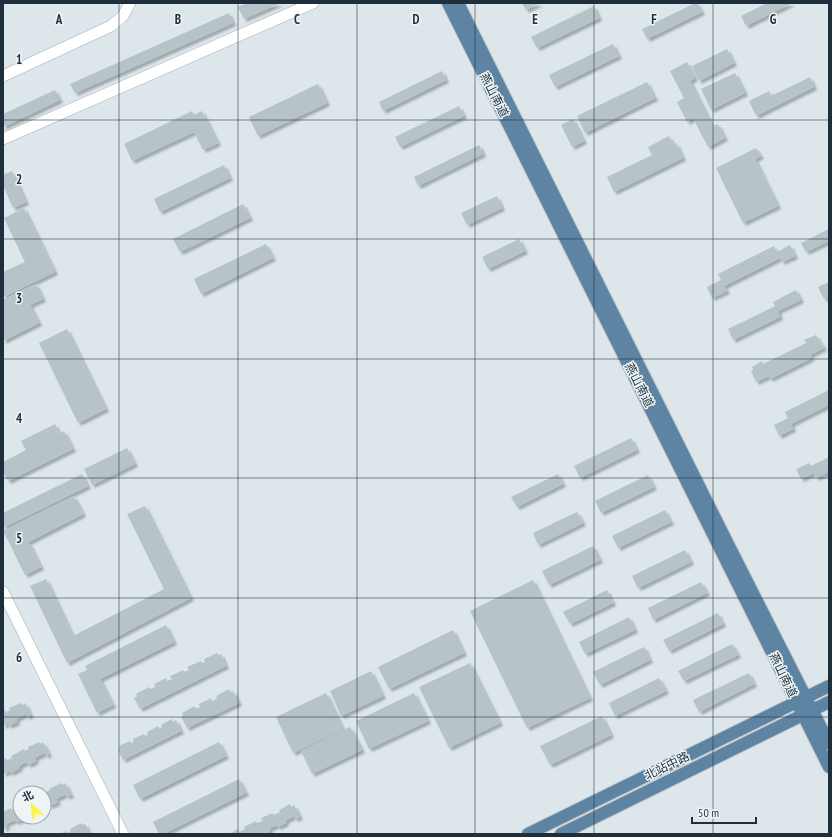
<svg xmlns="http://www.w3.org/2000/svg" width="832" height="837" font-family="'PT Sans Narrow','Noto Sans SC',sans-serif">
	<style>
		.building { fill: #b6c3c9; filter: url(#shadow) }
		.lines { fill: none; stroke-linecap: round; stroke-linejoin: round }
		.minor-casing { stroke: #a4b0b6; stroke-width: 12 }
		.major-casing { stroke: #c0c4c8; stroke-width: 14 }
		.minor { stroke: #fff; stroke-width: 11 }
		.major { stroke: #5e84a4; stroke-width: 12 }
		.grid { fill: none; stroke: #1e2e3b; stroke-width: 1; stroke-opacity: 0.55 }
		.labels { text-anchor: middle; stroke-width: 3; stroke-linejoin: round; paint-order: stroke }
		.street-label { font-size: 12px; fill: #1e2e3b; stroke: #eef5f7 }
		.grid-label { font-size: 13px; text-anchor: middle; font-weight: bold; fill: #1e2e3b; stroke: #eef5f7; stroke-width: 3; stroke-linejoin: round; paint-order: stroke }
	</style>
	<defs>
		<filter id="shadow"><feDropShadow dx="3" dy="3" stdDeviation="1" flood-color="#0004"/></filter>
	</defs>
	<rect width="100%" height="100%" fill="#dde7eb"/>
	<path class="building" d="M247,3H280L244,19L238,7Z
		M522,3H540L526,10Z
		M695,3H697L702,12L647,39L642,29Z
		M767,3H792L746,26L741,16Z
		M594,6L599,18L537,48L531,37Z
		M229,13L233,23L75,93L70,84Z
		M613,44L619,56L555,87L549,75Z
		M727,49L734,63L699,81L692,66Z
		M687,62L695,78L690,81L713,127L718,124L725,138L708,147L693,118L687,122L677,102L684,98L670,71Z
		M442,71L446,80L383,111L379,102Z
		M735,73L745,93L711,110L701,89Z
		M810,77L814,87L756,116L749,101L769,91L771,96Z
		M647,82L655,98L585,133L577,116Z
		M318,84L327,103L258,136L249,117Z
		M55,90L60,100L3,127V114Z
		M459,106L464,116L400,147L395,137Z
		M192,111L194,115L202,111L218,143L203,150L194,132L132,161L124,144Z
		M573,119L584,141L572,147L561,125Z
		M669,136L673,144L676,143L683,158L614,192L607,177L652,155L648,147Z
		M479,145L483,154L418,186L414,177Z
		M756,148L761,156L755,159L778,206L743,223L716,168Z
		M224,165L230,178L160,212L154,199Z
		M12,171L26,202L13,208L3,185V175Z
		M497,196L502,208L467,225L461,213Z
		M243,204L250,218L180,252L173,239Z
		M24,208L55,272L3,297V272L25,262L4,218Z
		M829,229V241L806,252L801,243Z
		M519,239L525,251L488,269L482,257Z
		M266,244L273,258L201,294L194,279Z
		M790,245L795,256L782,262L780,258L724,286L727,291L712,298L707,287L721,280L718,274L774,246L777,252Z
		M829,282V296L824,299L818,287Z
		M36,284L43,299L30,305L39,323L3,341V300Z
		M796,290L801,300L778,311L780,317L733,340L728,329L775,306L773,302Z
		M67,329L106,409L78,423L39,343Z
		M816,335L824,348L810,355L812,358L770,379L769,376L756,382L751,371L753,370L752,367L762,361L763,364L806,343L804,340Z
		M829,390V405L791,424L793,429L779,436L774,425L788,418L785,412Z
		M55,424L60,434L64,431L73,449L8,481L3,472V462L26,450L21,441Z
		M631,438L637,450L580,478L574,466Z
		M127,448L135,464L92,485L84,469Z
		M829,457V472L816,478L814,473L801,479L796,469L809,463L811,466Z
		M82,474L88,486L3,528V513Z
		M558,474L563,484L517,507L511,497Z
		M648,475L654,487L601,513L595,501Z
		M74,496L83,514L13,550L3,531Z
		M145,506L191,598L67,663L30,586L46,579L73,636L164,589L127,514Z
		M665,510L671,522L618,548L612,536Z
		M577,512L583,523L538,545L533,533Z
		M29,543L41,567L25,575L13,551Z
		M593,546L600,560L549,585L542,571Z
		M685,550L691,562L638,588L632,576Z
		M533,580L590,698L527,728L470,611Z
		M701,582L707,593L653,620L648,608Z
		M607,590L613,603L570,624L563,612Z
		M718,613L723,624L669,651L663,640Z
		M629,617L635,630L585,654L579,642Z
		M166,625L174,642L100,679L113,705L97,713L78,674L87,670L85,666Z
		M453,630L464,653L389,689L378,667Z
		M732,644L738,655L684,681L678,671Z
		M644,647L650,660L600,685L593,672Z
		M217,653L218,655L221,654L226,666L140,709L134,698L137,696L136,694L149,687L150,689L155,687L154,684L166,678L167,681L172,679L170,676L183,670L184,672L189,670L187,667L201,661L202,663L205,662L204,659Z
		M470,663L500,723L449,748L419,687Z
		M371,671L383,696L341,716L330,691Z
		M749,673L754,684L699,712L693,700Z
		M659,678L666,691L615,716L609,703Z
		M229,689L230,692L233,691L239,703L187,728L181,717L183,716L182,713L195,706L196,709L200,707L199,704L211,698L212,701L217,699L216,696Z
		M326,693L343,729L293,753L276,717Z
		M414,693L428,721L369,749L356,721Z
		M21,703L22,705L25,703L31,715L27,717L26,714L16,719L17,722L9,726L8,723L3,726V712L5,710L6,712L10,710L9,708Z
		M602,716L611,735L550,765L540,746Z
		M172,719L173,722L176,720L181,731L123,760L118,750L120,749L119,746L130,741L131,743L134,742L133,739L144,734L145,736L148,734L147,732L158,726L160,729L162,727L161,725Z
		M350,727L362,750L312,774L301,751Z
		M39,742L40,744L43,742L49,754L46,756L45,753L35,758L36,761L28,765L27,762L19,766L20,768L11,773L10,771L3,774V760L6,758L7,760L12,758L11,756L24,749L25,751L29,749L28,747Z
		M219,742L226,756L140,799L133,785Z
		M239,779L246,793L163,834H159L153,822Z
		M61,783L62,785L65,783L71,795L67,797L66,794L56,799L58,802L50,806L48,803L44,806V793H40L45,791L46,792L50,790L49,789Z
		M20,803V817H22L23,819L16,822L15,820L6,824L7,827L3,829V812L11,808L12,810L16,808L15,806Z
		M290,804L291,807L294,805L300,817L295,819L294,816L285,821L286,823L278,827L277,825L269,829L270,831L264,834L260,833L258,834H229L238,829L239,832L245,829L244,827L256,821L257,823L263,821L261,818L273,813L274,815L280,812L279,810Z
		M81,823L82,825L85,824L90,834H60L66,831L67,833L71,831L70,829Z"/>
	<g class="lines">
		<defs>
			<path id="minor" d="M3,76L111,26L123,16L130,3
				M3,139L313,3
				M3,592L123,834"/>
			<path id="major" d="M448,3L829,767
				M458,3L729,546L829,743
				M528,834L829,686
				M561,834L829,702"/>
		</defs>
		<use href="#minor" class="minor-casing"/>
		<use href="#major" class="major-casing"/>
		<use href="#minor" class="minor"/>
		<use href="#major" class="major"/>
	</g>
	<path class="grid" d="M119,3V834M238,3V834M357,3V834M475,3V834M594,3V834M713,3V834M3,120H829M3,239H829M3,359H829M3,478H829M3,598H829M3,717H829"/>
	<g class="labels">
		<g class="street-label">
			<text transform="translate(494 95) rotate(63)" y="4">燕山南道</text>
			<text transform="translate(639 385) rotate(63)" y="4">燕山南道</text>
			<text transform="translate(783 675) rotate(64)" y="4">燕山南道</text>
			<text transform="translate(667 766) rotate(-26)" y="4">北站中路</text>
		</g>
	</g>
	<g class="grid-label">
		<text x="59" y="24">A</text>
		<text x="178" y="24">B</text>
		<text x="297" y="24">C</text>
		<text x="416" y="24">D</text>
		<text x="535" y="24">E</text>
		<text x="654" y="24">F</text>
		<text x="773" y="24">G</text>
		<text x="19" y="64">1</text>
		<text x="19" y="184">2</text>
		<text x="19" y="303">3</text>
		<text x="19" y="423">4</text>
		<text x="19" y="543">5</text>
		<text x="19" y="662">6</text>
	</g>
	<rect width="832" height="837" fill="none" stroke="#1e2e3b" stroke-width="8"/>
	<g transform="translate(32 805) rotate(334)"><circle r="19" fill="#eef5f7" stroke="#9ba5ac"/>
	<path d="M0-3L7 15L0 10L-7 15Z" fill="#fdf549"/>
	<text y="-6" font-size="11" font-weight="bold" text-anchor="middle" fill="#1e2e3b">北</text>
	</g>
	<path d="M692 817v6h64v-6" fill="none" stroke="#1e2e3b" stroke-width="2"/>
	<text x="698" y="817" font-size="12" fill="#1e2e3b" stroke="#eef5f7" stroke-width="3" paint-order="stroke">50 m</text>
</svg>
